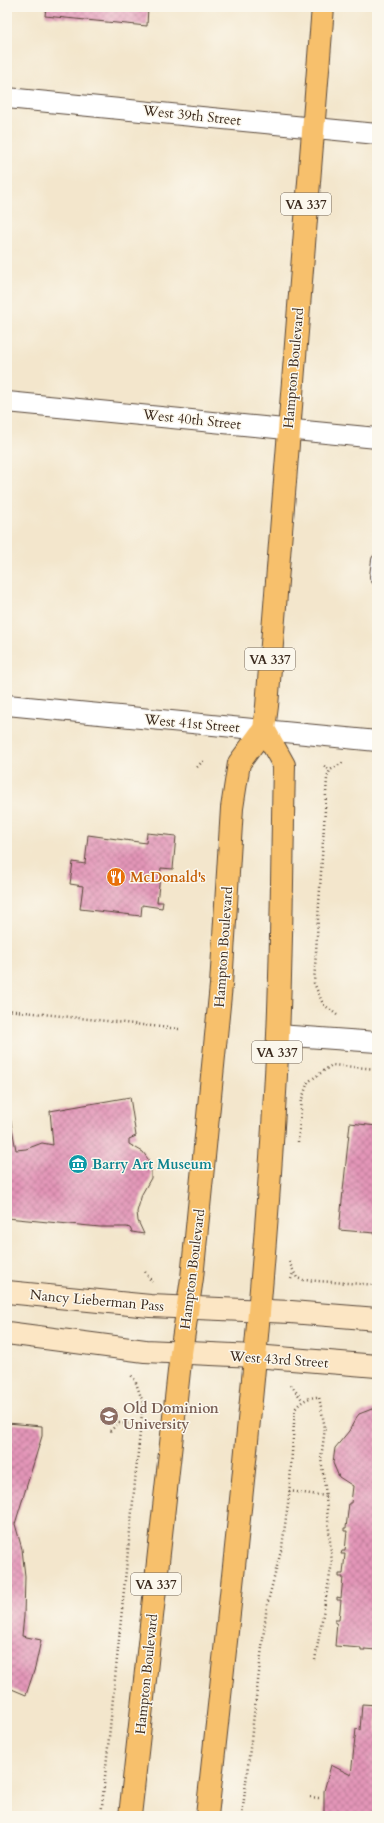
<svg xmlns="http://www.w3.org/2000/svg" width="384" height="1823" font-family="Cardo,serif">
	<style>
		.building { fill: url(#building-cross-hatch) }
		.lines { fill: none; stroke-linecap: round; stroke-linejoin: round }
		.lane-casing { stroke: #574638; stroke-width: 12 }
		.street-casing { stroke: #574638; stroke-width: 22 }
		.secondary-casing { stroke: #574638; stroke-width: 24 }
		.primary-casing { stroke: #574638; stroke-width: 24 }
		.path { stroke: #574638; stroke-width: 2.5; stroke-dasharray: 1 3; stroke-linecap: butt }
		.lane { stroke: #fff; stroke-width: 10 }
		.street { stroke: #fff; stroke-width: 20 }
		.secondary { stroke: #fce6c4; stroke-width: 22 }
		.primary { stroke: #f7c06c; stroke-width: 22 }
		.labels { text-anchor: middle; stroke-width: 3; stroke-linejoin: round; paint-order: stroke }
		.shield { fill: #fbf7ec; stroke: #75685c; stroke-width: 1 }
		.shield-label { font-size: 13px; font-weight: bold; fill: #3b2a1e }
		.street-label { font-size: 14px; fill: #3b2a1e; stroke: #fbf7ec }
		.food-label { font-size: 14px; font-weight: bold; fill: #c56008; stroke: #fbf7ec; text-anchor: start }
		.culture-label { font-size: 14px; font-weight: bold; fill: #0d838f; stroke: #fbf7ec; text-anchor: start }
		.education-label { font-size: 14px; font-weight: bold; fill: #785e54; stroke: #fbf7ec; text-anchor: start }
	</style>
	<defs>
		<pattern id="building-cross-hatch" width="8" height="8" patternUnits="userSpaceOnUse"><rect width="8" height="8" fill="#e395b8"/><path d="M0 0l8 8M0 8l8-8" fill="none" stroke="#b97a95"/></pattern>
	</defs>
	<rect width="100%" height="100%" fill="#fbf7ec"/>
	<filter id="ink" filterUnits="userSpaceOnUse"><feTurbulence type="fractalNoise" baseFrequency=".025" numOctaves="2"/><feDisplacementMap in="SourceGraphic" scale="8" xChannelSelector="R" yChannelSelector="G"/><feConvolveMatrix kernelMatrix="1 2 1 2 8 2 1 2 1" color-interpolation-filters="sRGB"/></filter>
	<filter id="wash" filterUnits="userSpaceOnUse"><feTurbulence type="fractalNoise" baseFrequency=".012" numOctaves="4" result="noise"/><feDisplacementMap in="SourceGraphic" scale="16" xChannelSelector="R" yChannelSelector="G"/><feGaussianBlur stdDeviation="0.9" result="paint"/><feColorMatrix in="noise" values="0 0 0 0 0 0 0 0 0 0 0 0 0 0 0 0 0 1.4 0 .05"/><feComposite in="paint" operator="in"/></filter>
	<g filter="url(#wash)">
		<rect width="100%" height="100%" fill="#f3e6cc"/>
		<g id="blocks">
			<path class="building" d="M46,7H148L147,26L45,16Z
				M147,833L176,836L173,869L161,868L157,902H163L162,908L142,905L141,916L80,909L83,886L70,884L73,862L85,864L88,835L146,843Z
				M130,1097L136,1136L129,1139V1144L143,1152L148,1159L151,1169V1178L142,1194L137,1212L138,1221L144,1234L132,1232L130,1228L127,1227H100L7,1218V1118L10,1117L16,1150L26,1149L42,1143L53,1145L50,1111Z
				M350,1123L377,1126V1237H375V1233L339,1230Z
				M372,1409L377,1410V1650L364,1649V1651H361V1648L335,1646L337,1623H335V1620H339L341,1600H337V1597L341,1598L343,1577H339V1574H343L345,1554H341L342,1551H345L347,1531H344V1528H346L349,1503H351L353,1486L339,1477L333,1463L335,1448L349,1431L356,1418L359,1414Z
				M7,1423L42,1426V1436L15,1524L22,1549L25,1576L24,1616L22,1636L41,1640L35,1668L26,1695L7,1687Z
				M362,1704L377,1705V1816H324V1791L331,1765L351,1775L356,1729L360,1730Z"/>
		</g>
	</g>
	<g filter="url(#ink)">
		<use href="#blocks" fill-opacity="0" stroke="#574638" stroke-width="1"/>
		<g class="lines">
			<defs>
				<path id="lane" d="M377,560L375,577L377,580"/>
				<path id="street" d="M7,98L377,134
					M7,402L377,438
					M7,705L377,741
					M278,1035L377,1042"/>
				<path id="secondary" d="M7,1292L150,1306L291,1312L377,1319
					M7,1333L145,1351L255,1356L377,1366"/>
				<path id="primary" d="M130,1816L181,1353L192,1278L221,985L232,808L239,763L264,729L267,706L323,7
					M207,1816C235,1556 266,1296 278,1035C282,945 282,855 284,765L264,729"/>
			</defs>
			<use href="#lane" class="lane-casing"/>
			<use href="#street" class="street-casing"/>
			<use href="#secondary" class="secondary-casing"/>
			<use href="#primary" class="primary-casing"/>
			<path class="path" d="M324,766L330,770
				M197,767L204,760
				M7,1010L179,1029
				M337,1015L323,1004L314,983L327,778L330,770L344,762
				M298,1142L302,1099L308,1082L332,1065L377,1069
				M289,1262L297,1278L303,1280L377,1285
				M145,1272L152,1282
				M291,1279L293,1273
				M291,1385L303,1401
				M110,1431L119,1423L140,1425
				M289,1491L326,1496
				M310,1797L319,1798
				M101,1816L143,1403L135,1380L130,1374
				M242,1816L267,1605L282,1547L289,1496L295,1409C302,1400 309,1397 319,1397L325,1428L321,1459L325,1487L332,1563L315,1660"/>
			<use href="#lane" class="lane"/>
			<use href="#street" class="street"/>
			<use href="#secondary" class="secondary"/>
			<use href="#primary" class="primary"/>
		</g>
	</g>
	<defs>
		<symbol id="restaurant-disc" viewBox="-11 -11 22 22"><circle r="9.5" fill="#e8710a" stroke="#fbf7ec"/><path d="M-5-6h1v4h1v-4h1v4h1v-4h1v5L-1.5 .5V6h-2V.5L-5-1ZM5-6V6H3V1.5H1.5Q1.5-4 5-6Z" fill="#fff"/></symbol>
		<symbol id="museum-disc" viewBox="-11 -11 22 22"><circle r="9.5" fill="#0f9aa8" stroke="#fbf7ec"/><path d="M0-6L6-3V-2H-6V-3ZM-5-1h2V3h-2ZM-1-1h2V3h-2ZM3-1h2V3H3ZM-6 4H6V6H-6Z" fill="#fff"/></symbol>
		<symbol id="university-disc" viewBox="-11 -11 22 22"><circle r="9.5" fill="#8d6e63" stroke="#fbf7ec"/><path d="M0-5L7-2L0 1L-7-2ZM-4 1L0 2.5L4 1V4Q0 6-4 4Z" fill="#fff"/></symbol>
	</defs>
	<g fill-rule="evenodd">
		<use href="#restaurant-disc" x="105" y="866" width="22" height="22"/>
		<use href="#museum-disc" x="67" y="1153" width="22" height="22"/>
		<use href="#university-disc" x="98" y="1405" width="22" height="22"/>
	</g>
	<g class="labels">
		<g class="shield">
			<rect x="281" y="193" width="50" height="22" rx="3"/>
			<rect x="245" y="648" width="50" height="22" rx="3"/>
			<rect x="252" y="1041" width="50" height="22" rx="3"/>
			<rect x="131" y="1573" width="50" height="22" rx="3"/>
		</g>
		<g class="shield-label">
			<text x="306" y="209">VA 337</text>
			<text x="270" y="664">VA 337</text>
			<text x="277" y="1057">VA 337</text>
			<text x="156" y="1589">VA 337</text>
		</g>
		<g class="street-label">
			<text transform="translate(192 115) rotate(6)" y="5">West 39th Street</text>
			<text transform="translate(293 368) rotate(-85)" y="5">Hampton Boulevard</text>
			<text transform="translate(192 419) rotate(6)" y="5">West 40th Street</text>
			<text transform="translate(192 723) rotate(5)" y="5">West 41st Street</text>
			<text transform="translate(223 947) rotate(-86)" y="5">Hampton Boulevard</text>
			<text transform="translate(192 1269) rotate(-83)" y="5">Hampton Boulevard</text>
			<text transform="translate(97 1300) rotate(5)" y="5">Nancy Lieberman Pass</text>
			<text transform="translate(279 1359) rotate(4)" y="5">West 43rd Street</text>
			<text transform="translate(146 1674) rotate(-84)" y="5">Hampton Boulevard</text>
		</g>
		<g class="food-label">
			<text x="130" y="882">McDonald's</text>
		</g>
		<g class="culture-label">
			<text x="92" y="1169">Barry Art Museum</text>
		</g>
		<g class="education-label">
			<text x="123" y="1413">Old Dominion<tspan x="123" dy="16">University</tspan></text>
		</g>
	</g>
	<rect width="384" height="1823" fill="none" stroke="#fbf7ec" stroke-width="24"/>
</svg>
